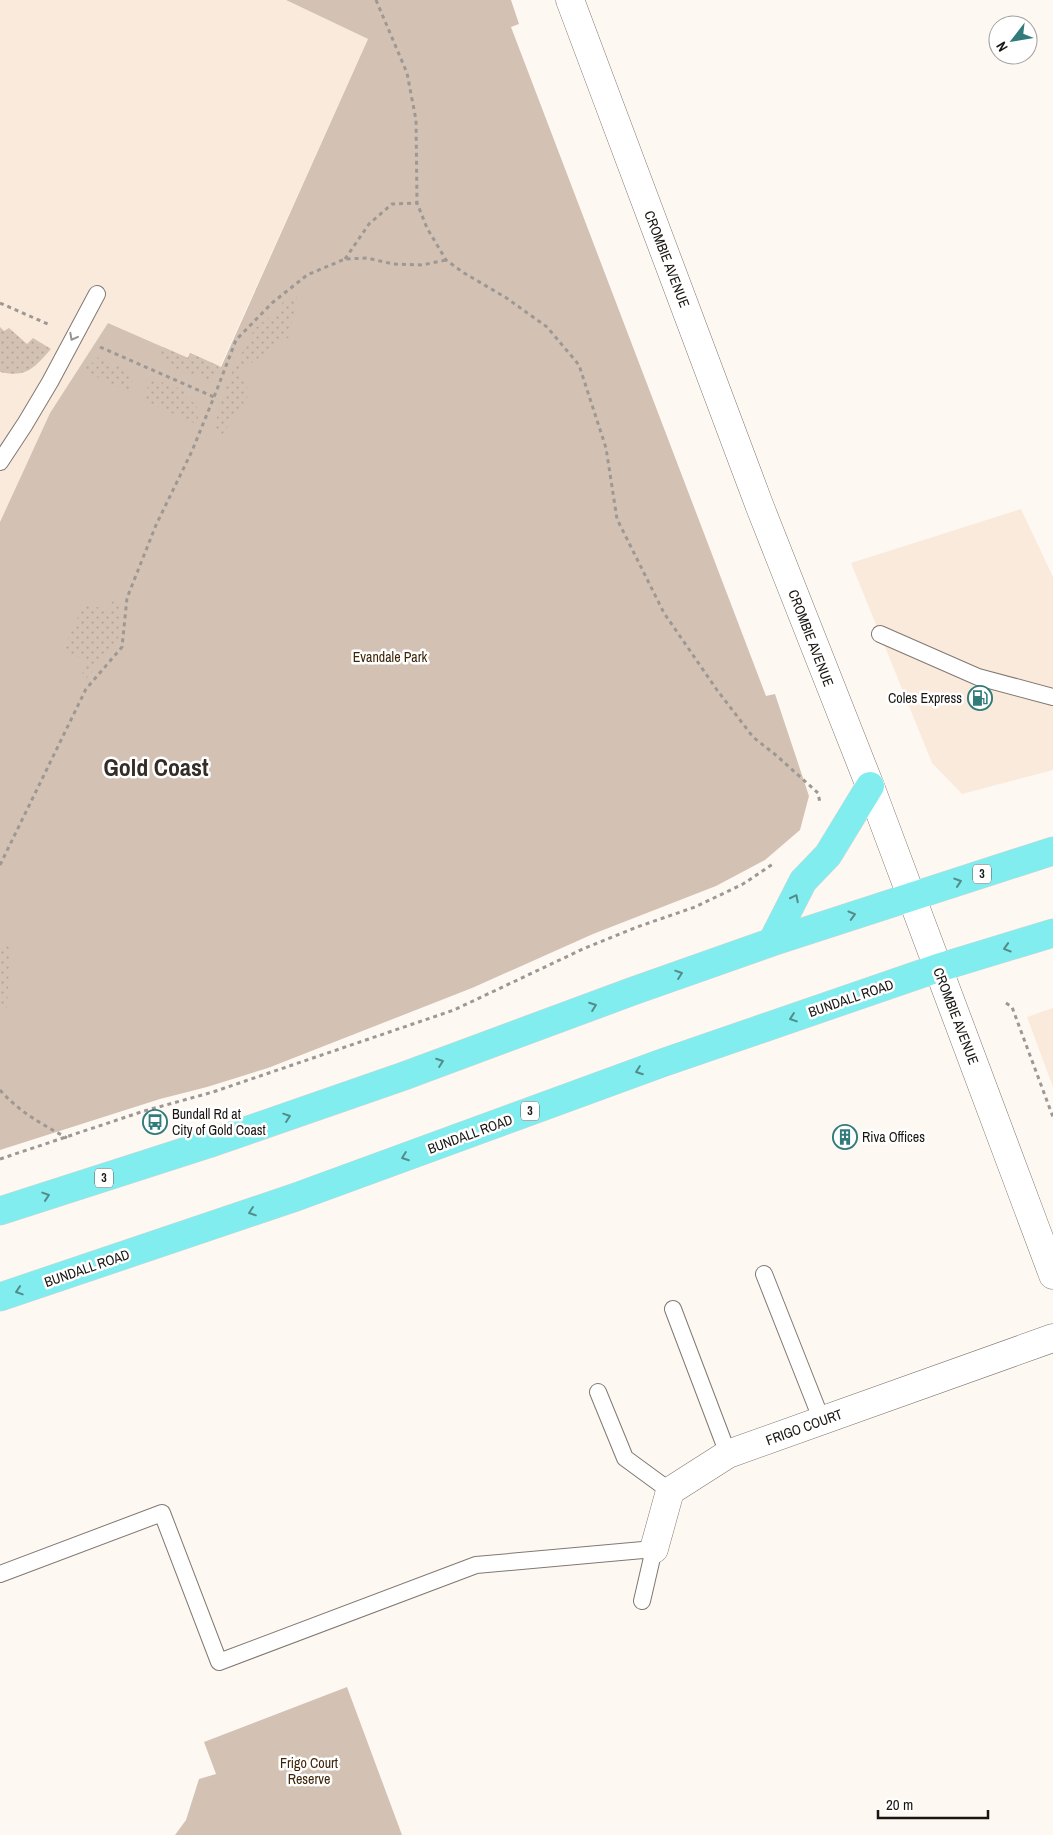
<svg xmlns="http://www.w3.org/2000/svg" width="1053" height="1835" font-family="'Archivo Narrow',sans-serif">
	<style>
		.built { fill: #faeadc }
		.green { fill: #d3c2b3 }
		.garden { fill: url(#garden-dots) }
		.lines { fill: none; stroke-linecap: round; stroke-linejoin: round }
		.lane-casing { stroke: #817871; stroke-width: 18 }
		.street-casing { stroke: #817871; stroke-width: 29 }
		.secondary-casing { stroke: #817871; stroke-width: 29 }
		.primary-casing { stroke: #d5d5d4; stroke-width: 29 }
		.path { stroke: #9d9894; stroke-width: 3; stroke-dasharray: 4 4; stroke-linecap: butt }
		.lane { stroke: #fff; stroke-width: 16 }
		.street { stroke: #fff; stroke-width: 28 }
		.secondary { stroke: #fff; stroke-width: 28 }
		.primary { stroke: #82edee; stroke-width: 28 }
		.oneway { stroke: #979694 }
		.oneway2 { stroke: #528c8b }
		.labels { text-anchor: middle; stroke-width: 5; stroke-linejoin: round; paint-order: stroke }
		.shield { fill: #fff; stroke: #5d5b59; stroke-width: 1 }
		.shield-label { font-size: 12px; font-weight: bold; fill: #181512 }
		.street-label { font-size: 14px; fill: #181512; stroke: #fff }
		.park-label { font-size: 14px; fill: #412406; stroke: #fff }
		.poi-label { font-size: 14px; fill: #181512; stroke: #fff; text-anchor: start }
		.town-label { font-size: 24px; font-weight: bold; fill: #342c26; stroke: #fff }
	</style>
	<defs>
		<pattern id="garden-dots" width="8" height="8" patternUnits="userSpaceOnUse" patternTransform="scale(1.25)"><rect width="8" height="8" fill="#d3c2b3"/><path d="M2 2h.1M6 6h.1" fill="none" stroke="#b4a699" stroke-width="1.8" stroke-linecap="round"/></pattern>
	</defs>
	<rect width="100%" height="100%" fill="#fef8f3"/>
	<path class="built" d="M0,0H286L368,39L220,367L190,353L188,358L108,323L50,413L0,522Z
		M1021,509L1053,577V770L962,794L932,763L851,563Z
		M1053,1008V1087L1027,1017Z"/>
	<path class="green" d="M286,0H511L519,24L511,27L766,696L775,694L809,796L800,830L765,860L716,886L593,934L472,988L268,1068L207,1087L160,1099L0,1150V522L50,413L108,323L188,358L190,353L221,367L368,39Z
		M347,1687L402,1835H175L186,1820L199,1779L216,1774L204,1742Z"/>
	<path class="garden" d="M298,292L289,337L238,372L250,393L222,435L215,433L218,410L231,374L255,328L282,307V303Z
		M0,327L4,331L9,328L27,344L33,338L51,349C34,368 27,378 0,372Z
		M163,347L188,358L190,353L219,366L211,381L171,367L172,366L160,358Z
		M101,357L114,367L123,365L135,377V381L131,382V388L127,391L90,374L85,370L86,362L95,363L97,358Z
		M149,381L168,383L186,392L187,400L197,404L198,420L194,423L145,401Z
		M114,598L120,600L118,642L86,679L81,676L88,662L63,649L85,602L107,611Z
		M0,944L10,947L7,1008L0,1010Z"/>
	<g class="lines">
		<defs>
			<path id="lane" d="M0,462L25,424L50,382L97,294
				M880,634L978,677L1053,697
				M764,1274L822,1421
				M673,1309L728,1454
				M598,1392L625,1458L670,1491
				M0,1574L162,1513L219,1662L476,1565L654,1549L642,1601"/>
			<path id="street" d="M654,1549L670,1491L728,1454L1053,1338"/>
			<path id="secondary" d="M570,0L760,507L870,786L1053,1275"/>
			<path id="primary" d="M772,942L803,881L828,855L870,786
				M0,1211L208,1144L404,1076L633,991L772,942L1053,851
				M0,1297L296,1197L662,1063L938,968L1053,933"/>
		</defs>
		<use href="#lane" class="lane-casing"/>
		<use href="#street" class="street-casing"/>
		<use href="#secondary" class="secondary-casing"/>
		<use href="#primary" class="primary-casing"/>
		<path class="path" d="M376,0L407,73L416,120L417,203L427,228L446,260L464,273L505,297L547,327L579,365L606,448L617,519L664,613L717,690L753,737L777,756L818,793L820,803
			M345,259L369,224L392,204L417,203
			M0,303L50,325
			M100,347L214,397
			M0,865L86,689L122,647L127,598L156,525L192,451L214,397L236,340L272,303L307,275L345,259L367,258L393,264L422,265L446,260
			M1006,1003L1012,1007L1053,1117
			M0,1090C19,1112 42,1124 67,1138
			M0,1159L144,1111L213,1092L454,1010L585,948L637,927L695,907L743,884L773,864"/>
		<use href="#lane" class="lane"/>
		<use href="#street" class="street"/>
		<use href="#secondary" class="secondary"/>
		<use href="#primary" class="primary"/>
	</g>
	<defs><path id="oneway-chevron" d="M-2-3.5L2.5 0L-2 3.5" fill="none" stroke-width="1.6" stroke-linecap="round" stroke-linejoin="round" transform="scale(1.25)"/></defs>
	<use class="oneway" href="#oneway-chevron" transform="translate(73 337) rotate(118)"/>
	<g class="oneway2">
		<use href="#oneway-chevron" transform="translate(958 882) rotate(-18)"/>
		<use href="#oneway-chevron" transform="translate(795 898) rotate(-63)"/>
		<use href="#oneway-chevron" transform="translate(852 915) rotate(-16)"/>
		<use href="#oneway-chevron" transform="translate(1007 948) rotate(163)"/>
		<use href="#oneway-chevron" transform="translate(679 974) rotate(-19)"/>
		<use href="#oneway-chevron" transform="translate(593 1006) rotate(-20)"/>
		<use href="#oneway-chevron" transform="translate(793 1018) rotate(161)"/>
		<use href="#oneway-chevron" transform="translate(440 1062) rotate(-20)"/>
		<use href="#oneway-chevron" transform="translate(639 1071) rotate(160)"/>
		<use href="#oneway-chevron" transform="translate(287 1117) rotate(-19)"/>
		<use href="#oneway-chevron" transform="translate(405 1157) rotate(160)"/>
		<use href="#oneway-chevron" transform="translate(46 1196) rotate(-18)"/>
		<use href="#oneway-chevron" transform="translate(252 1212) rotate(161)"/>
		<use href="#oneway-chevron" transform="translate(19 1291) rotate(162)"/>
	</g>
	<defs>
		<symbol id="fuel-ring" viewBox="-11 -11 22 22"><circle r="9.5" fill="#fff" stroke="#327b7b" stroke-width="1.5"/><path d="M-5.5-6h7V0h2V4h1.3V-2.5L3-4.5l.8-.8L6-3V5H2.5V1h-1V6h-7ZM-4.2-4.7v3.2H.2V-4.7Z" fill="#327b7b"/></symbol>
		<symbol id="bus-ring" viewBox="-11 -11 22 22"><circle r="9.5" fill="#fff" stroke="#327b7b" stroke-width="1.5"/><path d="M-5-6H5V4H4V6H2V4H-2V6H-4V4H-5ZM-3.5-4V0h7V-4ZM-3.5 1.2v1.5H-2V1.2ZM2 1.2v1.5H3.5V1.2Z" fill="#327b7b"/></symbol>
		<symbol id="building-ring" viewBox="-11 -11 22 22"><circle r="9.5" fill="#fff" stroke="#327b7b" stroke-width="1.5"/><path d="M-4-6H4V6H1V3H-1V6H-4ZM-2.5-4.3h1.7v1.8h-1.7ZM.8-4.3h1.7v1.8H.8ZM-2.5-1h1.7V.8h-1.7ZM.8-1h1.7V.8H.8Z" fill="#327b7b"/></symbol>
	</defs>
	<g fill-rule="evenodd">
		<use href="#fuel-ring" x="966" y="684" width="28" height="28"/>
		<use href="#bus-ring" x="141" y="1108" width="28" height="28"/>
		<use href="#building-ring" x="831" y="1123" width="28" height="28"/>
	</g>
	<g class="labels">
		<g class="shield">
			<rect x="973" y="864.5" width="18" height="19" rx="4"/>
			<rect x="521" y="1101.5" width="18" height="19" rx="4"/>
			<rect x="95" y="1168.5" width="18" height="19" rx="4"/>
		</g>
		<g class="shield-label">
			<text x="982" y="878">3</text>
			<text x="530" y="1115">3</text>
			<text x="104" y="1182">3</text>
		</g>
		<g class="street-label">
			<text transform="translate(667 259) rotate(69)" y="5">CROMBIE AVENUE</text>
			<text transform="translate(811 638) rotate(69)" y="5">CROMBIE AVENUE</text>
			<text transform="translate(851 998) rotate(-19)" y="5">BUNDALL ROAD</text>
			<text transform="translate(956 1016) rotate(69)" y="5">CROMBIE AVENUE</text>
			<text transform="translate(470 1134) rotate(-20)" y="5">BUNDALL ROAD</text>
			<text transform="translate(87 1268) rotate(-19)" y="5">BUNDALL ROAD</text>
			<text transform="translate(804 1427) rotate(-20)" y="5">FRIGO COURT</text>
		</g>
		<g class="park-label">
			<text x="390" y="662">Evandale Park</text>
			<text x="309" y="1768">Frigo Court<tspan x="309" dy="16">Reserve</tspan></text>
		</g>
		<g class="poi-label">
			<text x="962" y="703" text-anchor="end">Coles Express</text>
			<text x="172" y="1119">Bundall Rd at<tspan x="172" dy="16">City of Gold Coast</tspan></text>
			<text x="862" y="1142">Riva Offices</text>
		</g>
		<g class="town-label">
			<text x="156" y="776">Gold Coast</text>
		</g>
	</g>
	<g transform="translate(1013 40) rotate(239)"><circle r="24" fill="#ffffff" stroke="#a3a1a0"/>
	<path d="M0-4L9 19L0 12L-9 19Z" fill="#327b7b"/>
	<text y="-8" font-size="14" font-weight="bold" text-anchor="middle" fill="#181512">N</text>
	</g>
	<path d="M878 1810v8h110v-8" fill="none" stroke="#181512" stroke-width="2.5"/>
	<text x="886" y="1810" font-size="15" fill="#181512" stroke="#ffffff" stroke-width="4" paint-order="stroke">20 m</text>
</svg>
